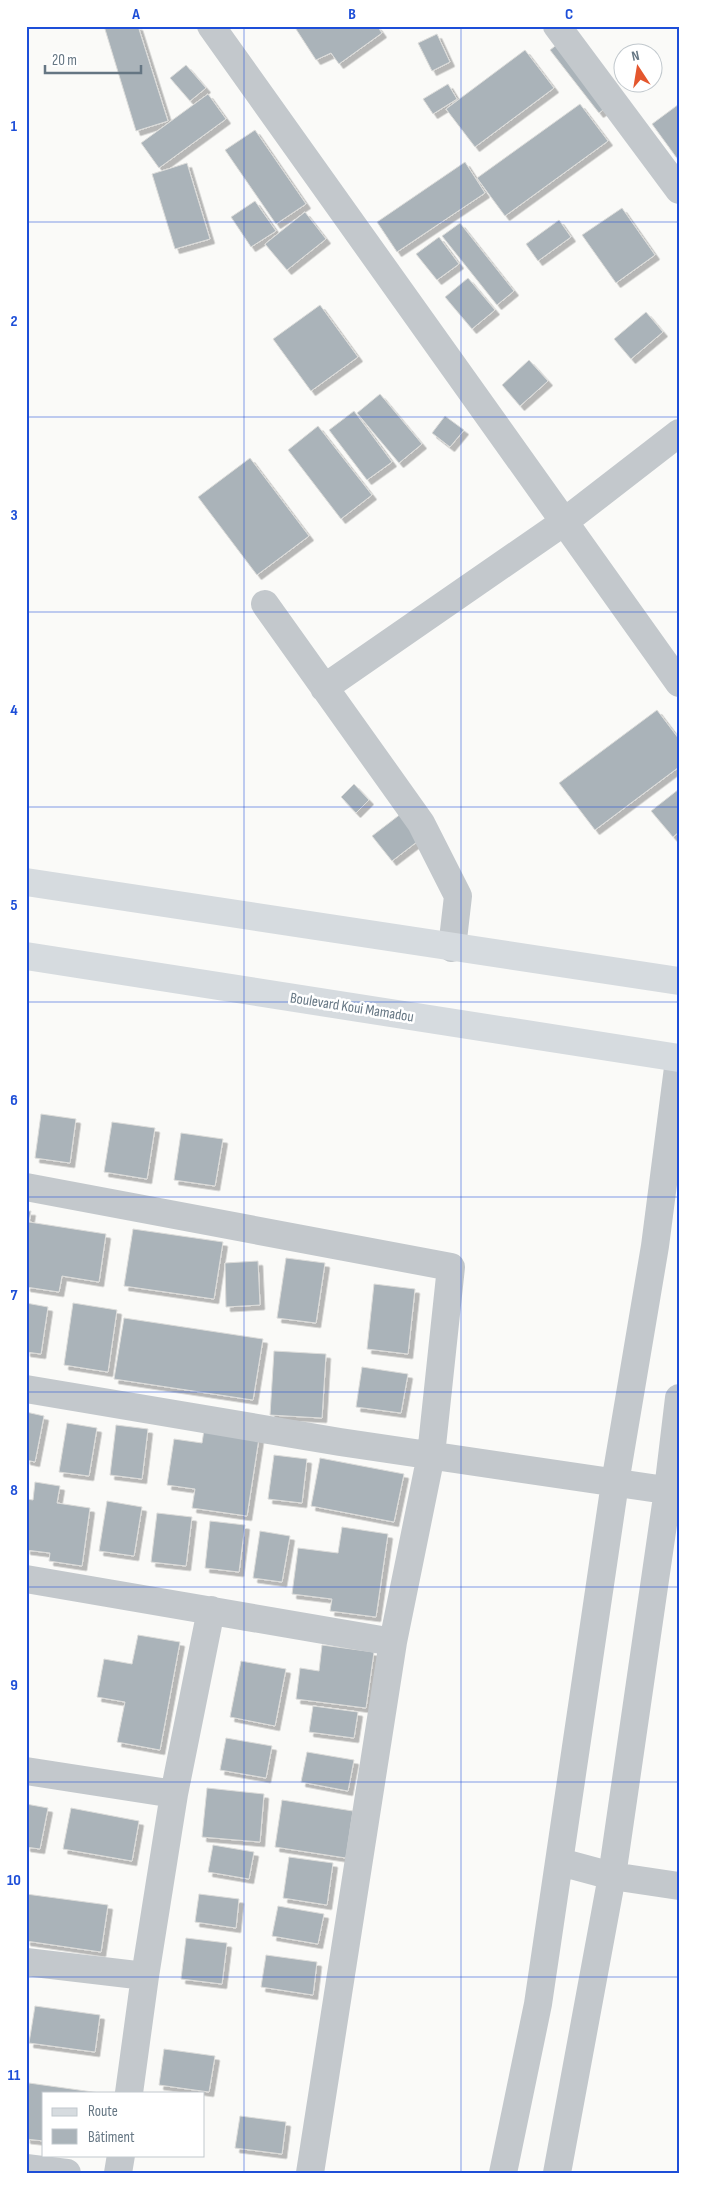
<svg xmlns="http://www.w3.org/2000/svg" width="705" height="2199" font-family="'Sofia Sans Condensed',sans-serif">
	<style>
		.building { fill: #aab3b9; stroke: #dcdcda; filter: url(#shadow) }
		.lines { fill: none; stroke-linecap: round; stroke-linejoin: round }
		.street { stroke: #c3c8cc; stroke-width: 28 }
		.primary { stroke: #d6dbdf; stroke-width: 28 }
		.grid { fill: none; stroke: #1d4ed8; stroke-width: 1; stroke-opacity: 0.55 }
		.labels { text-anchor: middle; stroke-width: 5; stroke-linejoin: round; paint-order: stroke }
		.street-label { font-size: 15px; fill: #657683; stroke: #fff }
		.neatline { fill: none; stroke: #1d4ed8; stroke-width: 2 }
		.grid-label { font-size: 16px; text-anchor: middle; font-weight: bold; fill: #1d4ed8 }
	</style>
	<defs>
		<filter id="shadow"><feDropShadow dx="4.5" dy="4.5" stdDeviation="0" flood-color="#0004"/></filter>
	</defs>
	<rect width="100%" height="100%" fill="#fafaf8"/>
	<path class="building" d="M104,26H138L168,121L136,131Z
		M294,26H377L382,33L339,64L331,53L316,60Z
		M437,34L450,62L432,71L418,43Z
		M568,36L617,100L599,113L550,50Z
		M525,50L554,88L475,147L446,109Z
		M186,65L206,88L190,101L170,78Z
		M448,84L457,99L433,114L423,99Z
		M208,94L226,119L159,168L141,143Z
		M580,104L608,141L505,216L477,178Z
		M679,104V161L652,124Z
		M255,130L306,204L276,224L225,150Z
		M465,162L485,193L397,252L377,222Z
		M187,163L210,239L175,249L152,174Z
		M255,201L276,231L251,247L231,217Z
		M622,208L655,255L616,283L582,235Z
		M305,212L326,239L287,270L265,244Z
		M559,220L571,237L538,261L526,244Z
		M460,223L514,291L497,305L442,236Z
		M439,237L459,264L437,280L416,254Z
		M468,278L495,310L472,329L445,297Z
		M320,305L358,357L311,391L273,339Z
		M646,312L663,332L631,359L614,339Z
		M529,360L548,381L520,406L502,385Z
		M380,394L422,444L399,463L357,413Z
		M354,411L392,462L367,480L329,430Z
		M445,416L464,430L450,447L432,433Z
		M318,426L372,495L341,519L288,450Z
		M250,458L309,536L257,575L198,497Z
		M657,710L679,739V767L595,830L559,783Z
		M354,784L369,800L356,813L341,797Z
		M679,789V832L673,837L651,811Z
		M402,813L422,838L392,861L372,836Z
		M41,1114L76,1119L70,1163L35,1158Z
		M112,1122L155,1128L147,1179L104,1172Z
		M181,1133L223,1139L215,1186L174,1180Z
		M26,1211H31L29,1222L106,1234L99,1282L62,1276L59,1292L26,1287Z
		M133,1229L223,1242L214,1299L124,1286Z
		M286,1258L325,1263L316,1323L277,1318Z
		M258,1261L260,1305L226,1307L225,1263Z
		M374,1284L415,1289L408,1354L367,1349Z
		M26,1303L48,1307L41,1354L26,1352Z
		M73,1303L117,1310L108,1372L64,1365Z
		M124,1318L263,1339L253,1400L114,1379Z
		M274,1351L326,1354L322,1418L270,1415Z
		M362,1367L408,1374L401,1413L356,1407Z
		M26,1412L44,1416L35,1462L26,1460Z
		M67,1423L97,1428L89,1476L59,1472Z
		M116,1425L148,1429L142,1479L110,1475Z
		M204,1430L259,1438L247,1516L192,1508L195,1489L167,1485L174,1439L202,1443Z
		M274,1455L307,1459L302,1503L268,1499Z
		M320,1458L404,1474L394,1522L311,1506Z
		M35,1482L60,1486L57,1503L90,1508L82,1566L49,1561L50,1553L26,1550V1499L33,1500Z
		M107,1501L142,1507L134,1556L99,1551Z
		M157,1513L192,1517L186,1566L151,1562Z
		M210,1521L245,1525L239,1572L205,1568Z
		M342,1527L388,1534L376,1617L330,1611L332,1599L292,1594L298,1548L338,1553Z
		M260,1531L290,1536L282,1582L253,1578Z
		M138,1635L180,1642L160,1750L117,1742L125,1702L97,1697L104,1659L132,1664Z
		M322,1645L374,1652L366,1708L296,1699L300,1668L319,1671Z
		M241,1661L286,1669L275,1726L230,1717Z
		M313,1706L358,1712L354,1738L309,1732Z
		M226,1738L272,1746L266,1778L220,1770Z
		M307,1752L354,1760L348,1791L301,1782Z
		M207,1788L264,1794L260,1842L202,1837Z
		M282,1800L353,1811L346,1858L275,1847Z
		M26,1804L48,1808L40,1849L26,1847Z
		M71,1808L139,1821L132,1861L63,1849Z
		M213,1845L254,1852L249,1879L208,1872Z
		M289,1857L333,1863L327,1905L283,1898Z
		M26,1894L108,1905L101,1952L26,1941Z
		M199,1894L239,1899L236,1928L195,1922Z
		M278,1906L324,1914L318,1944L272,1936Z
		M186,1938L227,1943L222,1984L181,1979Z
		M266,1955L317,1962L313,1995L261,1987Z
		M35,2006L100,2015L95,2052L29,2043Z
		M164,2049L215,2056L209,2092L159,2085Z
		M29,2083L100,2093H44V2141L26,2139V2101Z
		M240,2116L286,2122L282,2154L235,2148Z"/>
	<g class="lines">
		<path class="street" d="M211,26L679,683
			M557,26L679,190
			M265,604L421,823L458,896L452,948
			M324,688L564,522L679,433
			M26,1187L451,1267L431,1455L393,1642
			M26,1389L340,1442L679,1492
			M26,1579L393,1642L310,2173
			M26,1771L174,1794
			M560,1862L612,1876L679,1886
			M26,1962L145,1976
			M129,2093L145,1976L174,1794L211,1610
			M26,2168L67,2173
			M118,2173L121,2155
			M503,2173L538,2004L615,1483L655,1246L679,1060
			M557,2173L612,1876L668,1490L679,1398"/>
		<path class="primary" d="M26,882L679,981
			M26,956L679,1058"/>
	</g>
	<path class="grid" d="M244,26V2173M461,26V2173M26,222H679M26,417H679M26,612H679M26,807H679M26,1002H679M26,1197H679M26,1392H679M26,1587H679M26,1782H679M26,1977H679"/>
	<g class="labels">
		<g class="street-label">
			<text transform="translate(352 1007) rotate(9)" y="5">Boulevard Koui Mamadou</text>
		</g>
	</g>
	<rect width="705" height="2199" fill="none" stroke="#ffffff" stroke-width="55"/>
	<rect x="42" y="2092" width="162" height="65" fill="#ffffff" stroke="#c1c8cd"/>
	<rect x="52" y="2108" width="25" height="8" fill="#d6dbdf" stroke="#c1c8cd"/>
	<text x="88" y="2116" font-size="15" fill="#657683">Route</text>
	<rect x="52" y="2129" width="25" height="15" fill="#aab3b9" stroke="#c1c8cd"/>
	<text x="88" y="2142" font-size="15" fill="#657683">Bâtiment</text>
	<g transform="translate(638 68) rotate(348)"><circle r="24" fill="#ffffff" stroke="#c1c8cd"/>
	<path d="M0-4L9 19L0 12L-9 19Z" fill="#e4572e"/>
	<text y="-8" font-size="14" font-weight="bold" text-anchor="middle" fill="#657683">N</text>
	</g>
	<path d="M45 65v8h96v-8" fill="none" stroke="#657683" stroke-width="2.5"/>
	<text x="52" y="65" font-size="15" fill="#657683" stroke="#ffffff" stroke-width="4" paint-order="stroke">20 m</text>
	<rect x="28" y="28" width="650" height="2144" class="neatline"/>
	<g class="grid-label">
		<text x="136" y="19">A</text>
		<text x="352" y="19">B</text>
		<text x="569" y="19">C</text>
		<text x="14" y="131">1</text>
		<text x="14" y="326">2</text>
		<text x="14" y="520">3</text>
		<text x="14" y="715">4</text>
		<text x="14" y="910">5</text>
		<text x="14" y="1105">6</text>
		<text x="14" y="1300">7</text>
		<text x="14" y="1495">8</text>
		<text x="14" y="1690">9</text>
		<text x="14" y="1885">10</text>
		<text x="14" y="2080">11</text>
	</g>
</svg>
